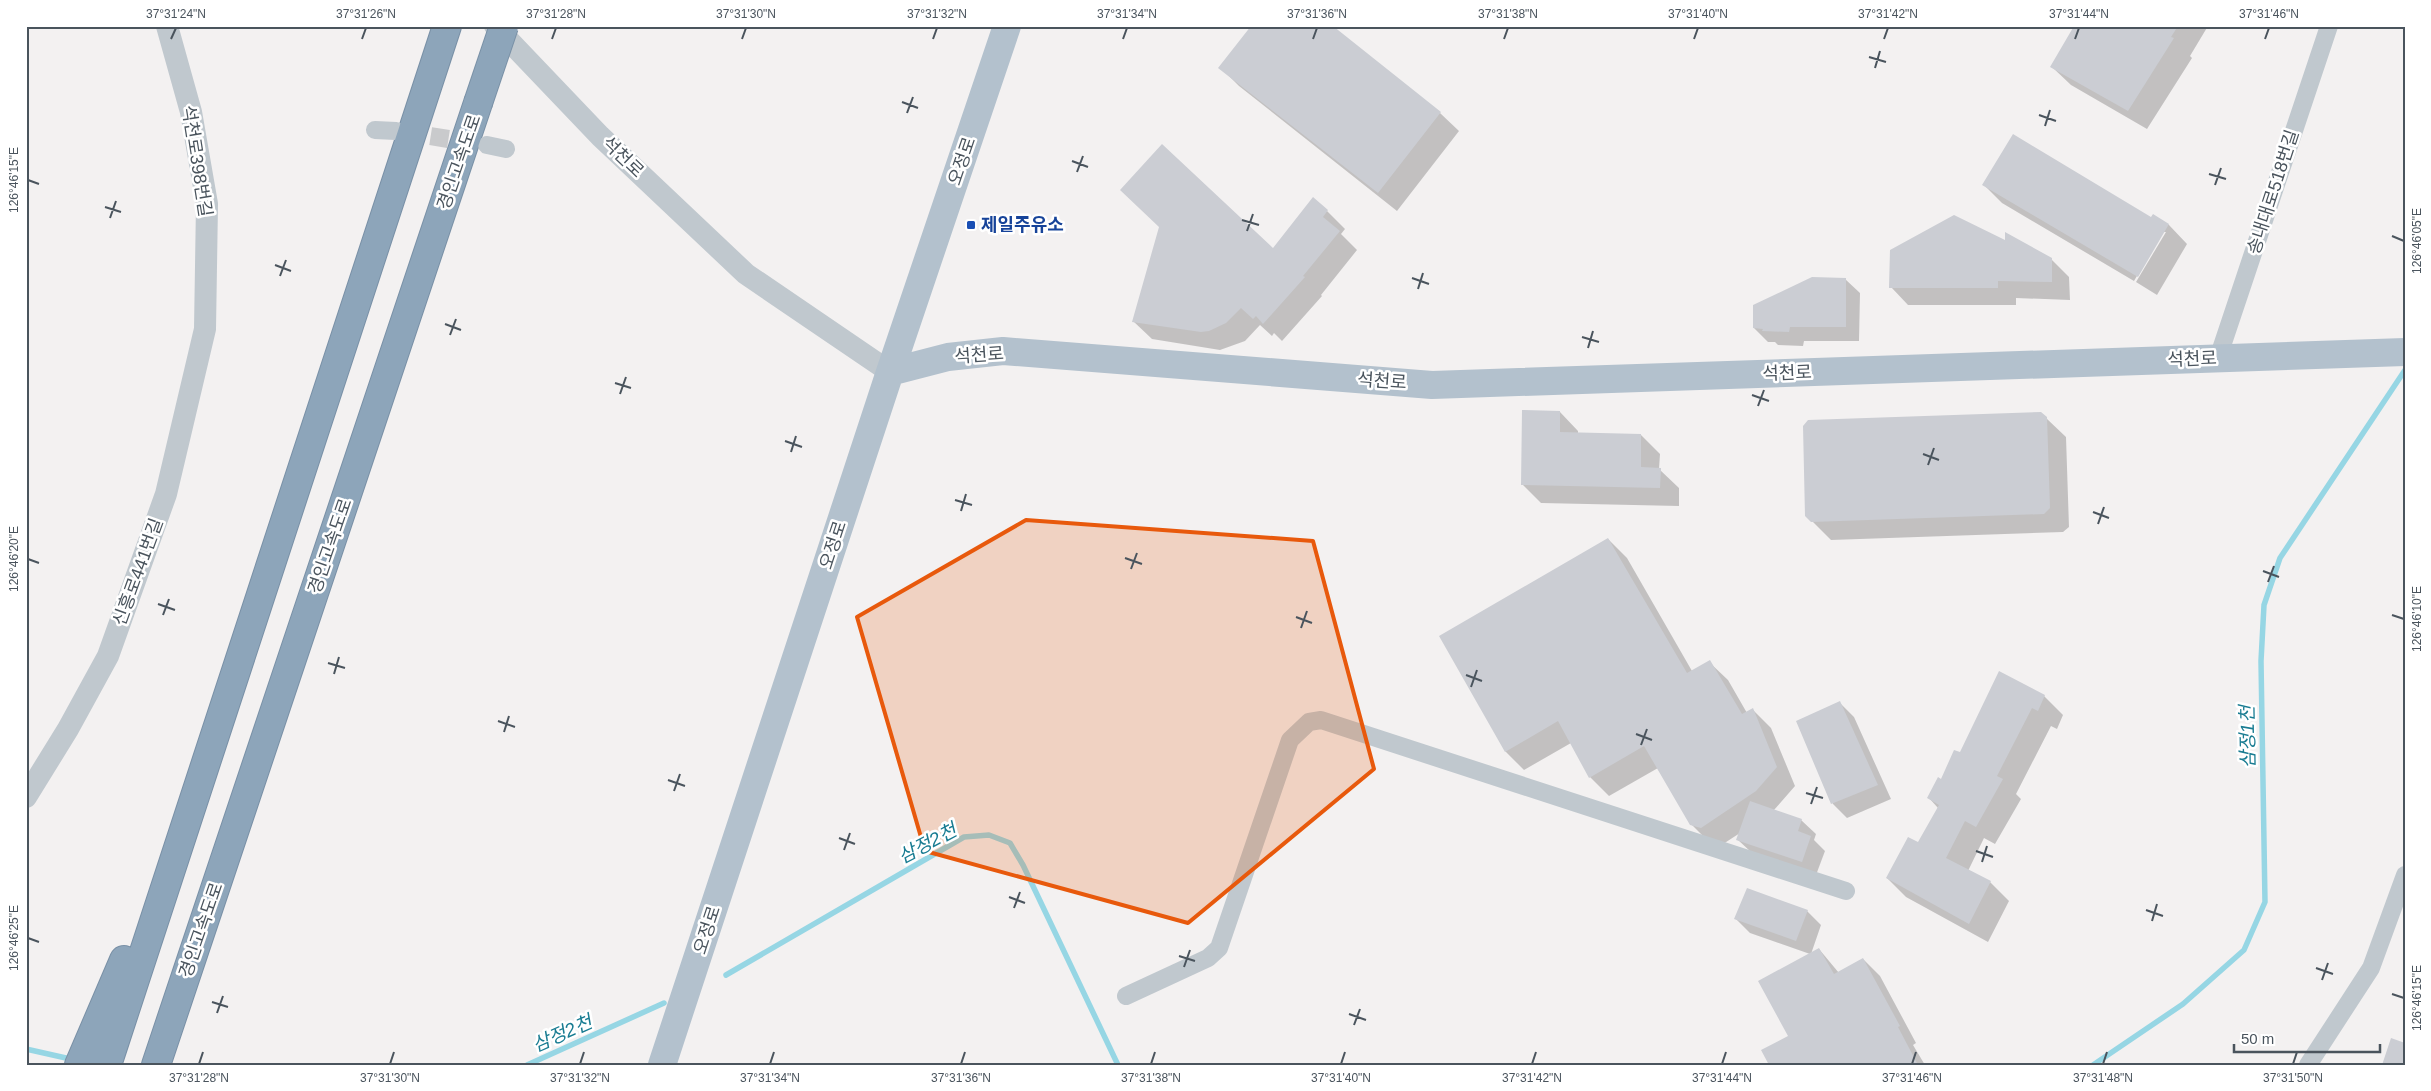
<svg xmlns="http://www.w3.org/2000/svg" width="2431" height="1091" font-family="Helvetica,'Noto Sans KR',sans-serif">
	<style>
		.shadow { fill: #0003 }
		.lines { fill: none; stroke-linecap: round; stroke-linejoin: round }
		.stream { stroke: #96d6e4; stroke-width: 5.5 }
		.building { fill: #cbcdd3 }
		.minor-tunnel { stroke: #c9cacc; stroke-width: 18; stroke-dasharray: 18 9; stroke-linecap: butt }
		.motorway-casing { stroke: #7990a6; stroke-width: 30 }
		.minor { stroke: #c0c8ce; stroke-width: 18 }
		.tertiary { stroke: #c0c8ce; stroke-width: 22 }
		.primary { stroke: #b3c1cd; stroke-width: 28 }
		.motorway { stroke: #8da5ba; stroke-width: 28 }
		.motorway-bridge-casing { stroke: #7990a6; stroke-width: 30; stroke-linecap: butt }
		.motorway-bridge { stroke: #8da5ba; stroke-width: 28 }
		.marked { fill: #e8590c; fill-opacity: 0.2; stroke: #e8590c; stroke-width: 4; stroke-linejoin: round }
		.ticks { fill: none; stroke: #4a545d; stroke-width: 2 }
		.transit-dot { fill: #1a4fb4; stroke: #fff; stroke-width: 2 }
		.labels { text-anchor: middle; stroke-width: 5; stroke-linejoin: round; paint-order: stroke }
		.street-label { font-size: 18px; fill: #4a545d; stroke: #fff }
		.transit-label { font-size: 18px; font-weight: bold; fill: #164399; stroke: #fff; text-anchor: start }
		.water-label { font-size: 19px; font-style: italic; fill: #197c92; stroke: #fff }
		.neatline { fill: none; stroke: #4a545d; stroke-width: 2 }
		.ticks-label { font-size: 12px; text-anchor: middle; fill: #4a545d }
	</style>
	<rect width="100%" height="100%" fill="#f3f1f1"/>
	<path class="shadow" d="M1331,26L1440,113L1459,131L1397,211L1239,86L1220,67Z
		M2075,26H2208L2190,56L2192,58L2147,129L2071,85L2052,67Z
		M1983,184L2151,219L2153,215L2169,225L2187,244L2157,295L2136,282L2166,232H2163L2134,281L2002,203Z
		M1327,211L1345,229L1341,234L1357,250L1321,295L1322,296L1282,341L1274,333L1272,336L1260,325L1245,341L1220,350L1152,339L1133,321L1273,250Z
		M2007,242L2051,259L2069,277L2070,300L2016,298V305H1908L1891,287Z
		M1845,279L1860,293L1859,341H1804L1803,346L1778,345L1775,342H1768L1754,328Z
		M1560,412L1578,431V434L1641,435L1660,454L1659,469L1679,488V506L1541,503L1522,484Z
		M2046,418L2066,437L2069,527L2063,532L1831,540L1806,515Z
		M1608,539L1627,558L1692,671L1709,662L1728,680L1747,713L1753,710L1771,728L1795,786L1774,810L1801,820L1816,834L1814,840L1825,851L1816,875L1752,853L1737,839L1740,833L1720,846L1710,843L1691,824L1658,768L1609,796L1590,777L1571,743L1524,770L1506,752L1441,636Z
		M2044,696L2063,715L2057,729L2051,726L2016,794L2021,799L1995,844L1984,838L1968,871L1990,882L2009,901L1988,942L1906,897L1887,878L1919,843L1938,808L1929,798L1961,754Z
		M1840,703L1854,717L1891,799L1847,818L1833,804L1797,722Z
		M1807,911L1821,925L1811,954L1819,949L1839,973L1863,959L1880,976L1916,1043L1913,1045L1925,1065H1771L1789,1036L1810,954L1750,933L1736,919Z"/>
	<g class="lines">
		<path class="stream" d="M726,975L964,837L989,835L1010,843L1023,865L1118,1065
			M26,1049L66,1058
			M527,1065L664,1003
			M2093,1065L2183,1004L2244,950L2265,902L2261,661L2264,605L2280,558L2405,370"/>
	</g>
	<path class="building" d="M1251,26H1333L1441,112L1378,193L1218,68Z
		M2074,26H2178L2171,37L2174,38L2128,111L2050,67Z
		M2013,134L2151,217L2153,214L2169,224L2138,277L1982,185Z
		M1162,144L1273,248L1313,197L1328,210L1323,217L1340,231L1303,276L1305,277L1263,324L1256,316L1253,319L1241,308L1226,323L1209,331L1201,332L1132,322L1159,227L1120,190Z
		M1954,215L2005,240V232L2052,258V282L1998,281V288H1889L1890,250Z
		M1812,277L1846,278V327H1790L1789,332L1762,331L1763,329L1753,328V305Z
		M1522,410L1560,411V432L1641,434V467L1661,468L1660,488L1521,485Z
		M2041,412L2047,417L2050,508L2044,514L1811,522L1805,516L1803,426L1808,420Z
		M1608,538L1687,673L1710,660L1742,714L1753,708L1777,767L1756,791L1701,828L1690,825L1644,746L1589,778L1558,721L1505,752L1439,636Z
		M1999,671L2045,695L2038,711L2032,708L1997,776L2003,779L1976,827L1965,821L1946,858L1991,881L1969,924L1886,878L1908,837L1918,842L1939,805L1927,798L1938,777L1941,779L1954,750L1960,752Z
		M1840,701L1878,785L1831,804L1796,721Z
		M1750,801L1802,819L1798,831L1811,836L1802,862L1736,840Z
		M1747,888L1808,910L1796,941L1734,919Z
		M1819,948L1834,974L1863,958L1900,1026L1898,1027L1918,1065H1769L1761,1050L1788,1036L1758,981Z
		M2391,1038L2405,1043V1065H2382Z"/>
	<g class="lines">
		<path class="minor-tunnel" d="M404,132L474,143"/>
		<defs>
			<path id="motorway" d="M79,1065L124,960
				M107,1065L447,26
				M156,1065L478,103"/>
		</defs>
		<use href="#motorway" class="motorway-casing"/>
		<path class="minor" d="M375,130L396,131
			M487,145L506,149
			M2218,358L2329,26
			M1126,996L1208,958L1219,948L1290,740L1309,722L1321,720L1846,891
			M2308,1065L2371,968L2405,875"/>
		<path class="tertiary" d="M495,26L600,136L746,274L890,372
			M26,797L68,729L108,656L166,494L205,329L207,204L191,112L167,26"/>
		<path class="primary" d="M890,372L948,357L1003,351L1432,385L2405,352
			M662,1065L890,372L1007,26"/>
		<use href="#motorway" class="motorway"/>
		<defs>
			<path id="motorway-bridge" d="M478,103L504,26"/>
		</defs>
		<use href="#motorway-bridge" class="motorway-bridge-casing"/>
		<use href="#motorway-bridge" class="motorway-bridge"/>
	</g>
	<path class="marked" d="M1026,520L1313,541L1374,769L1188,923L925,851L857,617Z"/>
	<path class="ticks" d="M171,39L176,28M362,39L366,28M552,39L556,28M742,39L746,28M933,39L937,28M1123,39L1127,28M1313,39L1317,28M1504,39L1508,28M1694,39L1698,28M1884,39L1888,28M2075,39L2079,28M2265,39L2269,28M1869,57L1886,62M1875,68L1880,51M902,102L918,108M907,113L913,97M2039,115L2056,121M2045,126L2050,110M1072,161L1088,167M1077,172L1083,156M2209,174L2226,179M28,180L39,184M2215,185L2221,168M105,207L121,212M110,218L116,201M1242,220L1259,225M1247,231L1253,214M2392,236L2404,241M275,265L291,271M280,276L286,260M1412,278L1429,284M1418,289L1423,273M445,324L461,330M450,335L456,319M1582,337L1599,342M1588,348L1593,331M615,383L631,388M620,394L626,377M1752,395L1769,401M1758,406L1764,390M785,441L802,447M791,452L796,436M1923,454L1939,460M1928,465L1934,448M955,500L972,505M961,511L966,494M2093,512L2109,518M2098,524L2104,507M1125,558L1142,564M28,559L39,563M1131,569L1137,553M2263,571L2279,577M2268,582L2274,566M158,604L175,610M163,615L169,599M2392,615L2404,619M1296,617L1312,623M1301,628L1307,611M328,663L345,668M334,674L339,657M1466,675L1482,681M1471,687L1477,670M498,721L515,727M504,732L509,716M1636,734L1652,740M1641,745L1647,729M668,780L685,786M674,791L680,774M1806,793L1823,798M1811,804L1817,787M839,838L855,844M844,850L850,833M1976,851L1993,857M1982,862L1987,846M1009,897L1025,903M1014,908L1020,892M2146,910L2163,916M2152,921L2157,904M28,938L39,942M1179,956L1195,961M1184,967L1190,950M2316,968L2333,974M2322,980L2328,963M2392,994L2404,998M212,1002L228,1007M217,1013L223,996M1349,1014L1366,1020M1354,1025L1360,1009M199,1064L203,1052M390,1064L394,1052M580,1064L584,1052M770,1064L774,1052M961,1064L965,1052M1151,1064L1155,1052M1341,1064L1345,1052M1532,1064L1536,1052M1722,1064L1726,1052M1912,1064L1916,1052M2103,1064L2107,1052M2293,1064L2297,1052"/>
	<rect class="transit-dot" x="966" y="220" width="10" height="10" rx="2.5"/>
	<g class="labels">
		<g class="street-label">
			<text transform="translate(623 157) rotate(44)" y="6">석천로</text>
			<text transform="translate(197 161) rotate(81)" y="6">석천로398번길</text>
			<text transform="translate(962 161) rotate(-71)" y="6">오정로</text>
			<text transform="translate(459 162) rotate(-71)" y="6">경인고속도로</text>
			<text transform="translate(2273 192) rotate(-72)" y="6">송내대로518번길</text>
			<text transform="translate(979 355) rotate(-4)" y="6">석천로</text>
			<text transform="translate(2192 359) rotate(-2)" y="6">석천로</text>
			<text transform="translate(1787 373) rotate(-2)" y="6">석천로</text>
			<text transform="translate(1382 381) rotate(4)" y="6">석천로</text>
			<text transform="translate(833 545) rotate(-72)" y="6">오정로</text>
			<text transform="translate(330 546) rotate(-71)" y="6">경인고속도로</text>
			<text transform="translate(138 572) rotate(-70)" y="6">신흥로441번길</text>
			<text transform="translate(201 930) rotate(-71)" y="6">경인고속도로</text>
			<text transform="translate(707 930) rotate(-72)" y="6">오정로</text>
		</g>
		<g class="transit-label">
			<text x="981" y="231">제일주유소</text>
		</g>
		<g class="water-label">
			<text transform="translate(2247 737) rotate(-91)" y="7">삼정1천</text>
			<text transform="translate(927 843) rotate(-28)" y="7">삼정2천</text>
			<text transform="translate(562 1033) rotate(-24)" y="7">삼정2천</text>
		</g>
	</g>
	<rect width="2431" height="1091" fill="none" stroke="#ffffff" stroke-width="55"/>
	<path d="M2234 1044v8h146v-8" fill="none" stroke="#4a545d" stroke-width="2.5"/>
	<text x="2241" y="1044" font-size="15" fill="#4a545d" stroke="#ffffff" stroke-width="4" paint-order="stroke">50 m</text>
	<rect x="28" y="28" width="2376" height="1036" class="neatline"/>
	<g class="ticks-label">
		<text x="176" y="18">37°31'24"N</text>
		<text x="366" y="18">37°31'26"N</text>
		<text x="556" y="18">37°31'28"N</text>
		<text x="746" y="18">37°31'30"N</text>
		<text x="937" y="18">37°31'32"N</text>
		<text x="1127" y="18">37°31'34"N</text>
		<text x="1317" y="18">37°31'36"N</text>
		<text x="1508" y="18">37°31'38"N</text>
		<text x="1698" y="18">37°31'40"N</text>
		<text x="1888" y="18">37°31'42"N</text>
		<text x="2079" y="18">37°31'44"N</text>
		<text x="2269" y="18">37°31'46"N</text>
		<text transform="translate(14 180) rotate(-90)" y="4">126°46'15"E</text>
		<text transform="translate(2417 241) rotate(-90)" y="4">126°46'05"E</text>
		<text transform="translate(14 559) rotate(-90)" y="4">126°46'20"E</text>
		<text transform="translate(2417 619) rotate(-90)" y="4">126°46'10"E</text>
		<text transform="translate(14 938) rotate(-90)" y="4">126°46'25"E</text>
		<text transform="translate(2417 998) rotate(-90)" y="4">126°46'15"E</text>
		<text x="199" y="1082">37°31'28"N</text>
		<text x="390" y="1082">37°31'30"N</text>
		<text x="580" y="1082">37°31'32"N</text>
		<text x="770" y="1082">37°31'34"N</text>
		<text x="961" y="1082">37°31'36"N</text>
		<text x="1151" y="1082">37°31'38"N</text>
		<text x="1341" y="1082">37°31'40"N</text>
		<text x="1532" y="1082">37°31'42"N</text>
		<text x="1722" y="1082">37°31'44"N</text>
		<text x="1912" y="1082">37°31'46"N</text>
		<text x="2103" y="1082">37°31'48"N</text>
		<text x="2293" y="1082">37°31'50"N</text>
	</g>
</svg>
